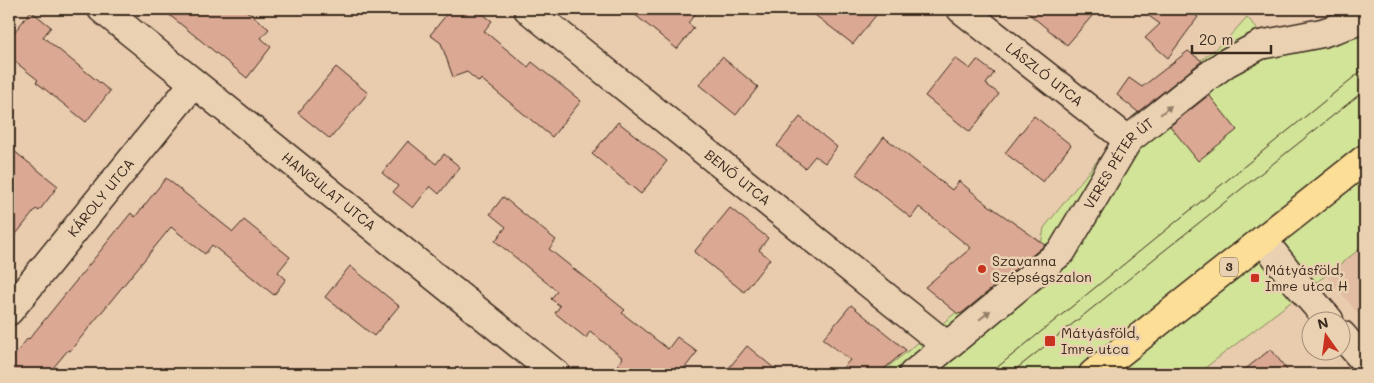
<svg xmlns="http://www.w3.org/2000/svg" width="1374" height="383" font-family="Mali,sans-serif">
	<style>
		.built { fill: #e2bda3 }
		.green { fill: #d2e498; stroke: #86875b }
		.building { fill: #dba893; stroke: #3b2a1e }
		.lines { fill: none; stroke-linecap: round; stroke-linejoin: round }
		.street-casing { stroke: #3b2a1e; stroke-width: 31 }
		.primary-casing { stroke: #3b2a1e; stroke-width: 31 }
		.street { stroke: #e9d1b2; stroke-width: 28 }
		.primary { stroke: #fcde96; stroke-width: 28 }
		.tram { stroke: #3b2a1e; stroke-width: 1 }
		.oneway { fill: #927e68 }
		.poi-dot { fill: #c8321e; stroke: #e9d1b2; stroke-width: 2 }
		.labels { text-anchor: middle; stroke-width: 5; stroke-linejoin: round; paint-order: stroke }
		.shield { fill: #e9d1b2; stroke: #6f5c4a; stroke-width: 1 }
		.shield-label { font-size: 12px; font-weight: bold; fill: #3b2a1e }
		.street-label { font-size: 14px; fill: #3b2a1e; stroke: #e9d1b2 }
		.poi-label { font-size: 14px; fill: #3b2a1e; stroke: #e9d1b2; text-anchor: start }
	</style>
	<rect width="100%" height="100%" fill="#e9cbae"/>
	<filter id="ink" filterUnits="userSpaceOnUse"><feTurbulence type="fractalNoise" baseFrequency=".02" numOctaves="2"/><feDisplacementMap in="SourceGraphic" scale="10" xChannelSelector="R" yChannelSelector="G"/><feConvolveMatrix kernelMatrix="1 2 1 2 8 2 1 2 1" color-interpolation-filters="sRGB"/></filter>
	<g filter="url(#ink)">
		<path class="built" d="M1365,245V322L1326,275Z"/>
		<path class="green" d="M1349,9H1365V245L1197,374H879L1041,245L1044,228L1131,118L1227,39L1247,17L1258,30L1338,17Z"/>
		<path class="building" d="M162,9H244L269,29L261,38L271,47L247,78Z
			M451,9H476L492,21L484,31L528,67L532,62L581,101L552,137L481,79L479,82L467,72L453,77L441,43L430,35Z
			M628,9H699L688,23L694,28L677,49Z
			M807,9H881L853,44Z
			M1023,9H1098L1067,45Z
			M1139,9H1187L1198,17L1168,58L1145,38L1160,24Z
			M31,11L51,27L43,37L110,91L86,122L36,82L38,80L9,57V39Z
			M1188,51L1202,61L1138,112L1117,95L1129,78L1142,87Z
			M722,57L758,87L736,115L699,85Z
			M955,58L970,69L977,60L994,73L986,84L999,94L970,132L925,96Z
			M336,67L368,93L330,139L298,113Z
			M1209,95L1237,130L1198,161L1170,126Z
			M1034,116L1071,145L1043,182L1005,153Z
			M800,117L837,147L825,163L815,156L805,168L777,146Z
			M618,122L667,161L641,194L592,154Z
			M884,137L952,190L959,181L987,204L1045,245L962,313L958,314L925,287L971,248L919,207L911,218L856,174Z
			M408,141L436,164L444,154L460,167L439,194L430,186L413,208L393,192L398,186L382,173Z
			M9,147L58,186L39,211L36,209L9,243Z
			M166,178L233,232L244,220L290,257L278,272L286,279L274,295L212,245L205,254L171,227L70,351L68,350L48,374H9V362L28,338L29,339L131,213L135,217Z
			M503,197L556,240L549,249L625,310L622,313L668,349L677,337L697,352L680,374H630L618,364L623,358L590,331L586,338L555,313L560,306L551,299L557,291L495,241L506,227L490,214Z
			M730,208L768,238L759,250L770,259L744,292L694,252Z
			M350,266L399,306L374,336L325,297Z
			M851,305L906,350L878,374H837L850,360L823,339Z
			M747,346L781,374H724Z
			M1271,349L1290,374H1239Z"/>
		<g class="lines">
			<defs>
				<g id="street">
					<path id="s1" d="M102,9L556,374"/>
					<path id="s2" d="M528,9L947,346"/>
					<path id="s3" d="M961,9L1128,140"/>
					<path d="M1263,240L1295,281L1329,320"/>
					<path id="s4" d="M9,311L194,83"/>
					<path d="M1342,335L1365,362"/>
					<path id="s5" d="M913,374L1062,251L1128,140L1199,83L1226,63L1260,45L1322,33L1365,19"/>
				</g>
				<path id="primary" d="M1093,374L1365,159"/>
			</defs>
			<use href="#street" class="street-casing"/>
			<use href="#primary" class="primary-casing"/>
			<use href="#street" class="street"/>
			<use href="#primary" class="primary"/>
			<path class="tram" d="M989,374L1365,68
				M1010,374L1365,90"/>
		</g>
		<defs><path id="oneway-solid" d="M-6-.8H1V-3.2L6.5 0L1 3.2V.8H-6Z" transform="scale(1.25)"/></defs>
		<g class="oneway">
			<use href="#oneway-solid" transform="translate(1166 110) rotate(-39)"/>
			<use href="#oneway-solid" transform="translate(985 315) rotate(-40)"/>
		</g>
	</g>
	<g class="poi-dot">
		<circle cx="982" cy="269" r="5"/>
		<rect x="1250" y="273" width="10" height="10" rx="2.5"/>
		<rect x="1044" y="335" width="12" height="12" rx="2.5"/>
	</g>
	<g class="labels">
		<rect class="shield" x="1220" y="257.5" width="18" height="19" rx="4"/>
		<g class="shield-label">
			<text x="1229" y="271">3</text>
		</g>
		<g class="street-label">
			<text dy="5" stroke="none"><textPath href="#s3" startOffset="106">LÁSZLÓ UTCA</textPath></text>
			<text dy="5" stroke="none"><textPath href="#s5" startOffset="298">VERES PÉTER ÚT</textPath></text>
			<text dy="5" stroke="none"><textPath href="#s2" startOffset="269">BENŐ UTCA</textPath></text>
			<text dy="5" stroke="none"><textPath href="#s1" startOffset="291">HANGULAT UTCA</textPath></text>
			<text dy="5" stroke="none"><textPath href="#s4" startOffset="146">KÁROLY UTCA</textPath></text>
		</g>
		<g class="poi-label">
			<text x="992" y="266">Szavanna<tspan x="992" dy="16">Szépségszalon</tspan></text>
			<text x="1265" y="275">Mátyásföld,<tspan x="1265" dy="16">Imre utca H</tspan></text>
			<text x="1061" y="338">Mátyásföld,<tspan x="1061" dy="16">Imre utca</tspan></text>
		</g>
	</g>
	<rect width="1374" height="383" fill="none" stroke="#e9d1b2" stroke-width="30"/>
	<rect x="15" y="15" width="1344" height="353" fill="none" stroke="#3b2a1e" stroke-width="2" filter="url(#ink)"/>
	<g transform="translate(1326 336) rotate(346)"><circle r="24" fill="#e9d1b2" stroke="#a38e77"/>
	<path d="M0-4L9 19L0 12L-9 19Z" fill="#c8321e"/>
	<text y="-8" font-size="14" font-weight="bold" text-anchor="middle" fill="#3b2a1e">N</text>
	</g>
	<path d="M1192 45v8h79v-8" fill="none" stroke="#3b2a1e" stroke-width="2.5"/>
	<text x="1199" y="45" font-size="15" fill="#3b2a1e" stroke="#e9d1b2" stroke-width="4" paint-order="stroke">20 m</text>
</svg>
